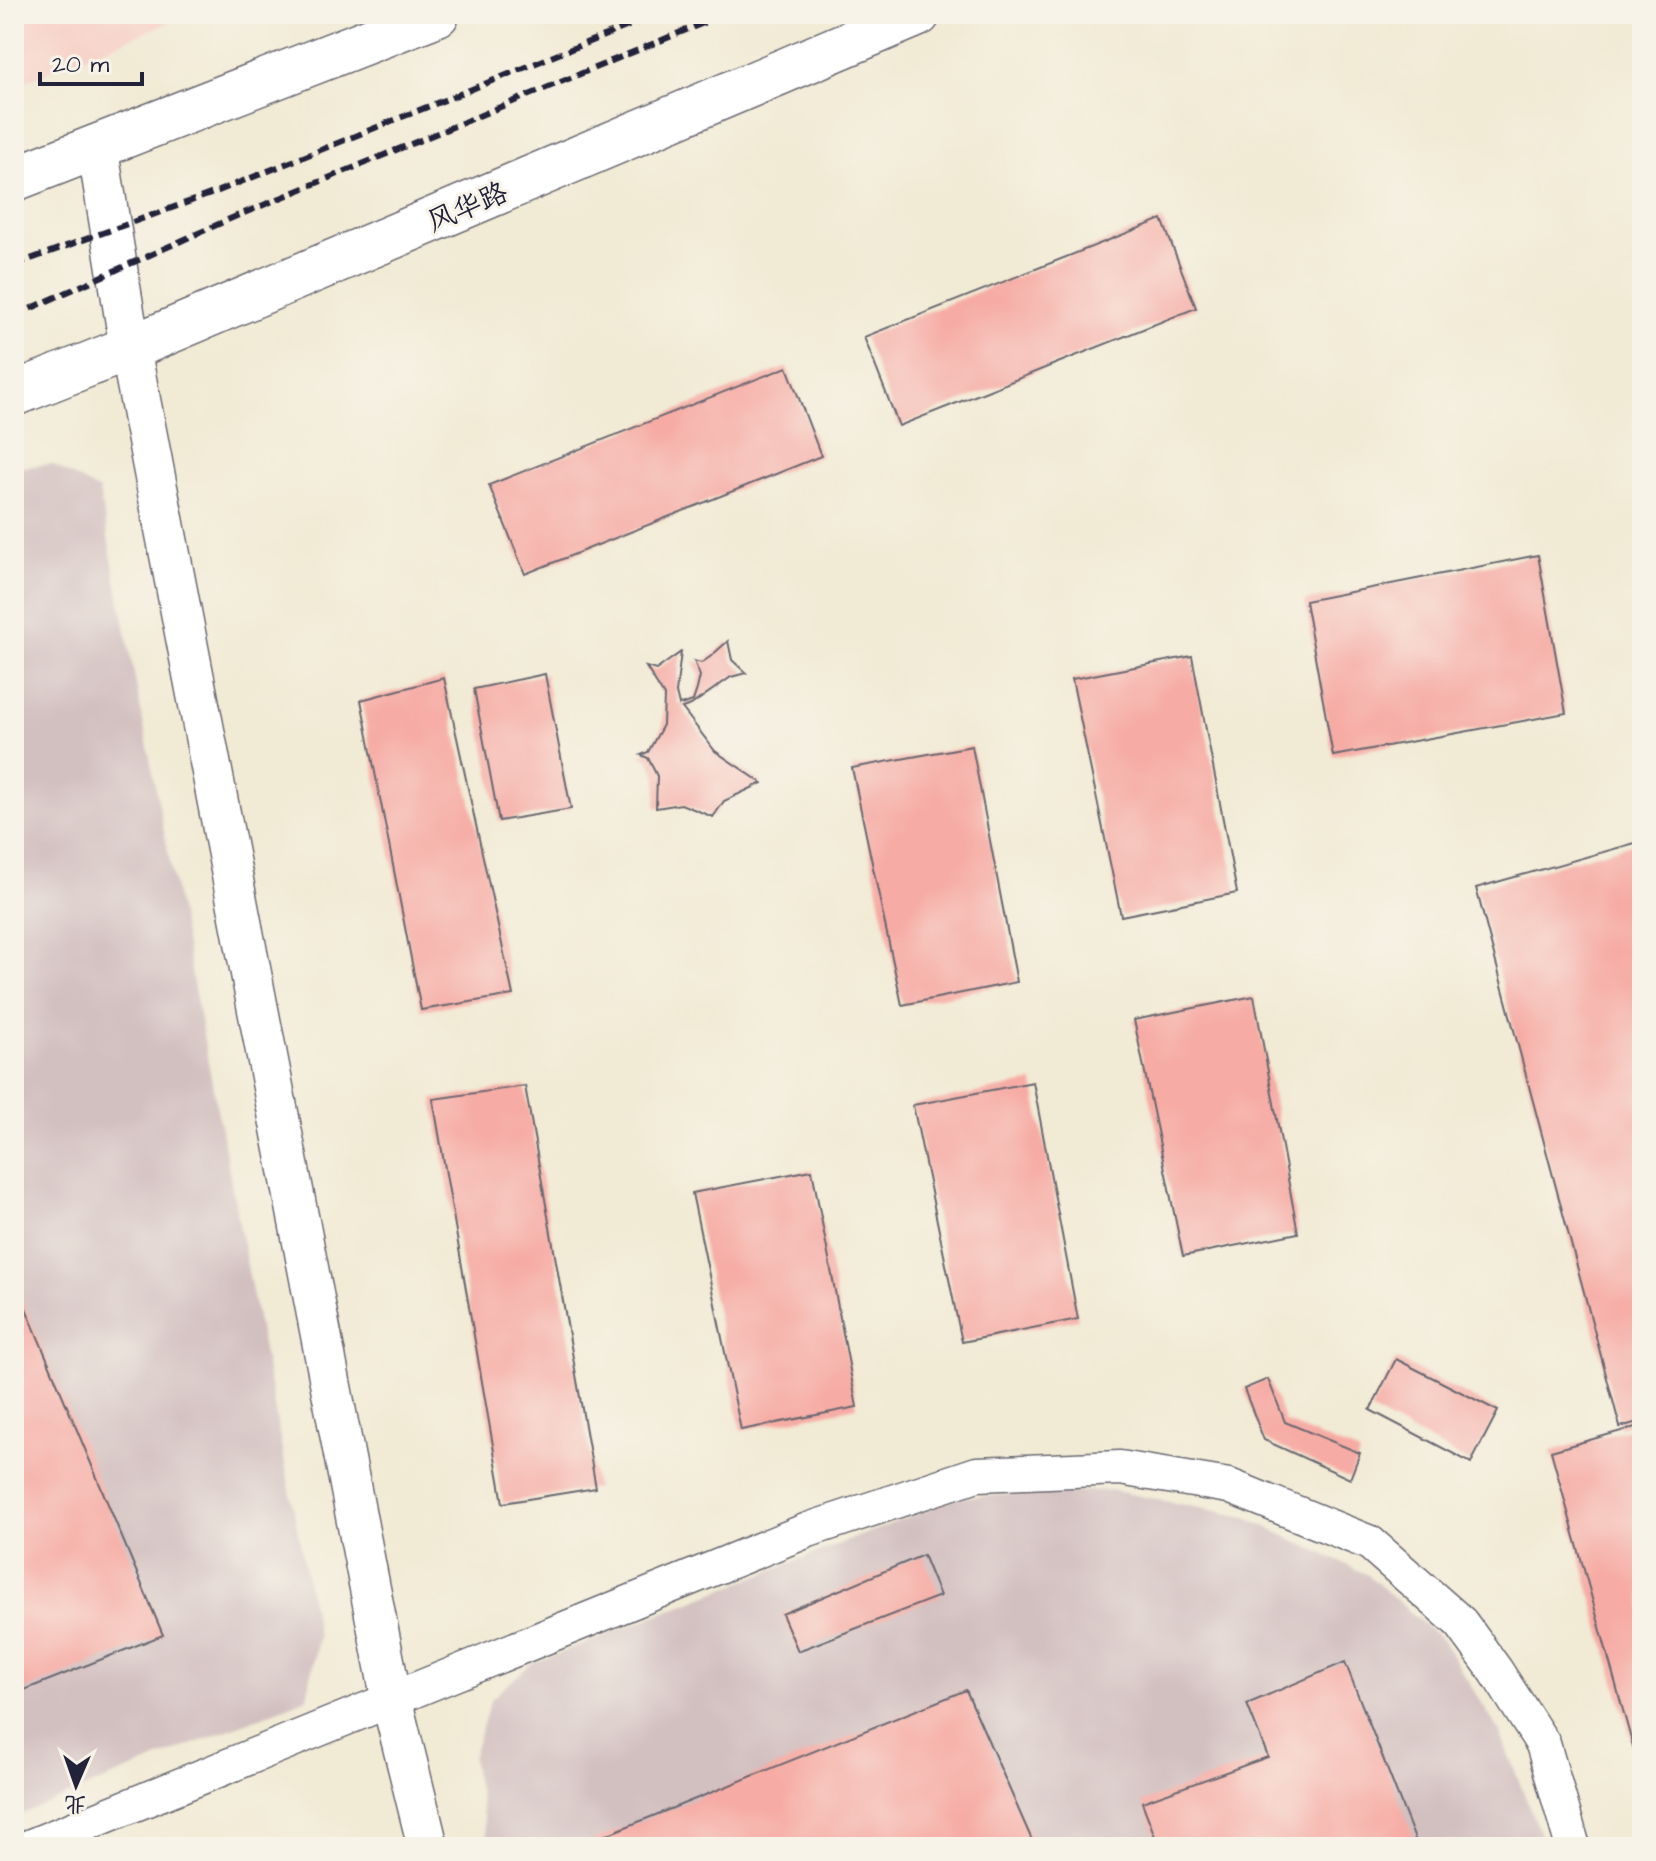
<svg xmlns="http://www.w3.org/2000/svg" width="1656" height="1861" font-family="'Architects Daughter','LXGW WenKai TC',sans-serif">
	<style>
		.built { fill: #f7d1c8 }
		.industrial { fill: #d2bfc0 }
		.building { fill: #f6aba4 }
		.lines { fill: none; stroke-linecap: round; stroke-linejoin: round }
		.tertiary-casing { stroke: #6a6871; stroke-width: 37 }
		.secondary-casing { stroke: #6a6871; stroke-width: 43 }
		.primary-casing { stroke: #6a6871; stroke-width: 47 }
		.tertiary { stroke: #fff; stroke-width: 34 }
		.secondary { stroke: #fff; stroke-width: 40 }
		.primary { stroke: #fff; stroke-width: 44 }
		.rail { stroke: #22223b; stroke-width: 6; stroke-dasharray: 12 6; stroke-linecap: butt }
		.labels { text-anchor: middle; stroke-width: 6; stroke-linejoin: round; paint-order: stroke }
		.street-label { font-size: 28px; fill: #22223b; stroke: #f7f3e8 }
	</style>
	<rect width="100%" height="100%" fill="#f7f3e8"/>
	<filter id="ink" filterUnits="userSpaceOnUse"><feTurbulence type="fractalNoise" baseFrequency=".0125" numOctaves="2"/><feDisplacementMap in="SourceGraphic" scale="16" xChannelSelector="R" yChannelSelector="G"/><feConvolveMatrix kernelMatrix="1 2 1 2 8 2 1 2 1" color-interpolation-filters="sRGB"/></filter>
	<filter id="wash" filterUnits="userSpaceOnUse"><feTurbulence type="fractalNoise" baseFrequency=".006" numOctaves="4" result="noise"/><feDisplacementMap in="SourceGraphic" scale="32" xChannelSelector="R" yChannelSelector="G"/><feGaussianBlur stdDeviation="1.8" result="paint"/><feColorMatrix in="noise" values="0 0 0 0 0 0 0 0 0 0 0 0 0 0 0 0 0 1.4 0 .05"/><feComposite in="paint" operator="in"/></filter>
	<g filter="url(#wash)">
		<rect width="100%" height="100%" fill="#f1ead4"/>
		<path class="built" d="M14,14H189L14,86Z"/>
		<path class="industrial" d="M52,464L99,491L318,1637L307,1698L14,1817V468Z
			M1110,1490L1245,1517L1368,1575L1443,1641L1500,1733L1545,1847H489L472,1758L491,1699L531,1664L960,1497Z"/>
		<g id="blocks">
			<path class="building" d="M1162,219L1196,308L899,426L864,337Z
				M787,367L821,456L525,574L489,485Z
				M1538,555L1566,713L1333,756L1305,601Z
				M728,641L732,660L746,673L731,677L691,705L682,708L715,751L762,783L724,801L713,817L681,804L656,808L657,776L648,758L641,755L648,752L663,725L664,696L646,667L656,670L681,652L676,693L679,705L684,704L693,701L697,689L700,676L694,661L701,663L710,657Z
				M1192,656L1237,893L1121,916L1072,679Z
				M545,674L571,809L499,821L474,689Z
				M444,678L513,995L421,1010L361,700Z
				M972,746L1017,982L902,1005L852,768Z
				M1642,841V1421L1620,1427L1476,888Z
				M1254,996L1298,1233L1183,1256L1134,1020Z
				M1033,1082L1078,1319L962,1342L913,1105Z
				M525,1086L596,1488L503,1503L433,1099Z
				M812,1170L857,1407L741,1430L692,1193Z
				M19,1292L163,1635L14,1694V1295Z
				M1396,1359L1498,1411L1471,1463L1370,1410Z
				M1268,1379L1285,1422L1360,1453L1350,1479L1264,1440L1244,1389Z
				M1642,1425V1774L1641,1775L1551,1451Z
				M923,1555L940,1596L798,1651L782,1614Z
				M1345,1662L1418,1847H1159L1142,1802L1268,1757L1247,1704Z
				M966,1690L1035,1847H576Z"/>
		</g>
	</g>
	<g filter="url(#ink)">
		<use href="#blocks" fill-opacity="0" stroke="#6a6871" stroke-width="2"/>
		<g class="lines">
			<defs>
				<path id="tertiary" d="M29,1847L808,1530L977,1474L1120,1468L1229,1486L1370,1543L1461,1623L1496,1671L1543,1744L1573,1847"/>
				<path id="secondary" d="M97,145L130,348L392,1702L428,1847"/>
				<path id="primary" d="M14,179L437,14
					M14,394L130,348L918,14"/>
			</defs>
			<use href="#tertiary" class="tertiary-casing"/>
			<use href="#secondary" class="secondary-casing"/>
			<use href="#primary" class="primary-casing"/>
			<use href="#tertiary" class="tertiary"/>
			<use href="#secondary" class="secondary"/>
			<use href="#primary" class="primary"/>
			<path class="rail" d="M14,265L216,192L658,14
				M14,316L232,218L725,14"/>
		</g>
	</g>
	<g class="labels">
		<g class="street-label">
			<text transform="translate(467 206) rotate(-23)" y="10">风华路</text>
		</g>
	</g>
	<rect width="1656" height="1861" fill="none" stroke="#f7f3e8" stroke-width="48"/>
	<g transform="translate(76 1785) rotate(182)" stroke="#f7f3e8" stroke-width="6" paint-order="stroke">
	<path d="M0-6L14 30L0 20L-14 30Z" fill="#22223b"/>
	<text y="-12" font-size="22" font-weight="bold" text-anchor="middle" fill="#22223b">北</text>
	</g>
	<path d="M40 72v12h102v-12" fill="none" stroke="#22223b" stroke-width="4"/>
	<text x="52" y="72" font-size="24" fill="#22223b" stroke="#f7f3e8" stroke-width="6" paint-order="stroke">20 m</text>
</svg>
